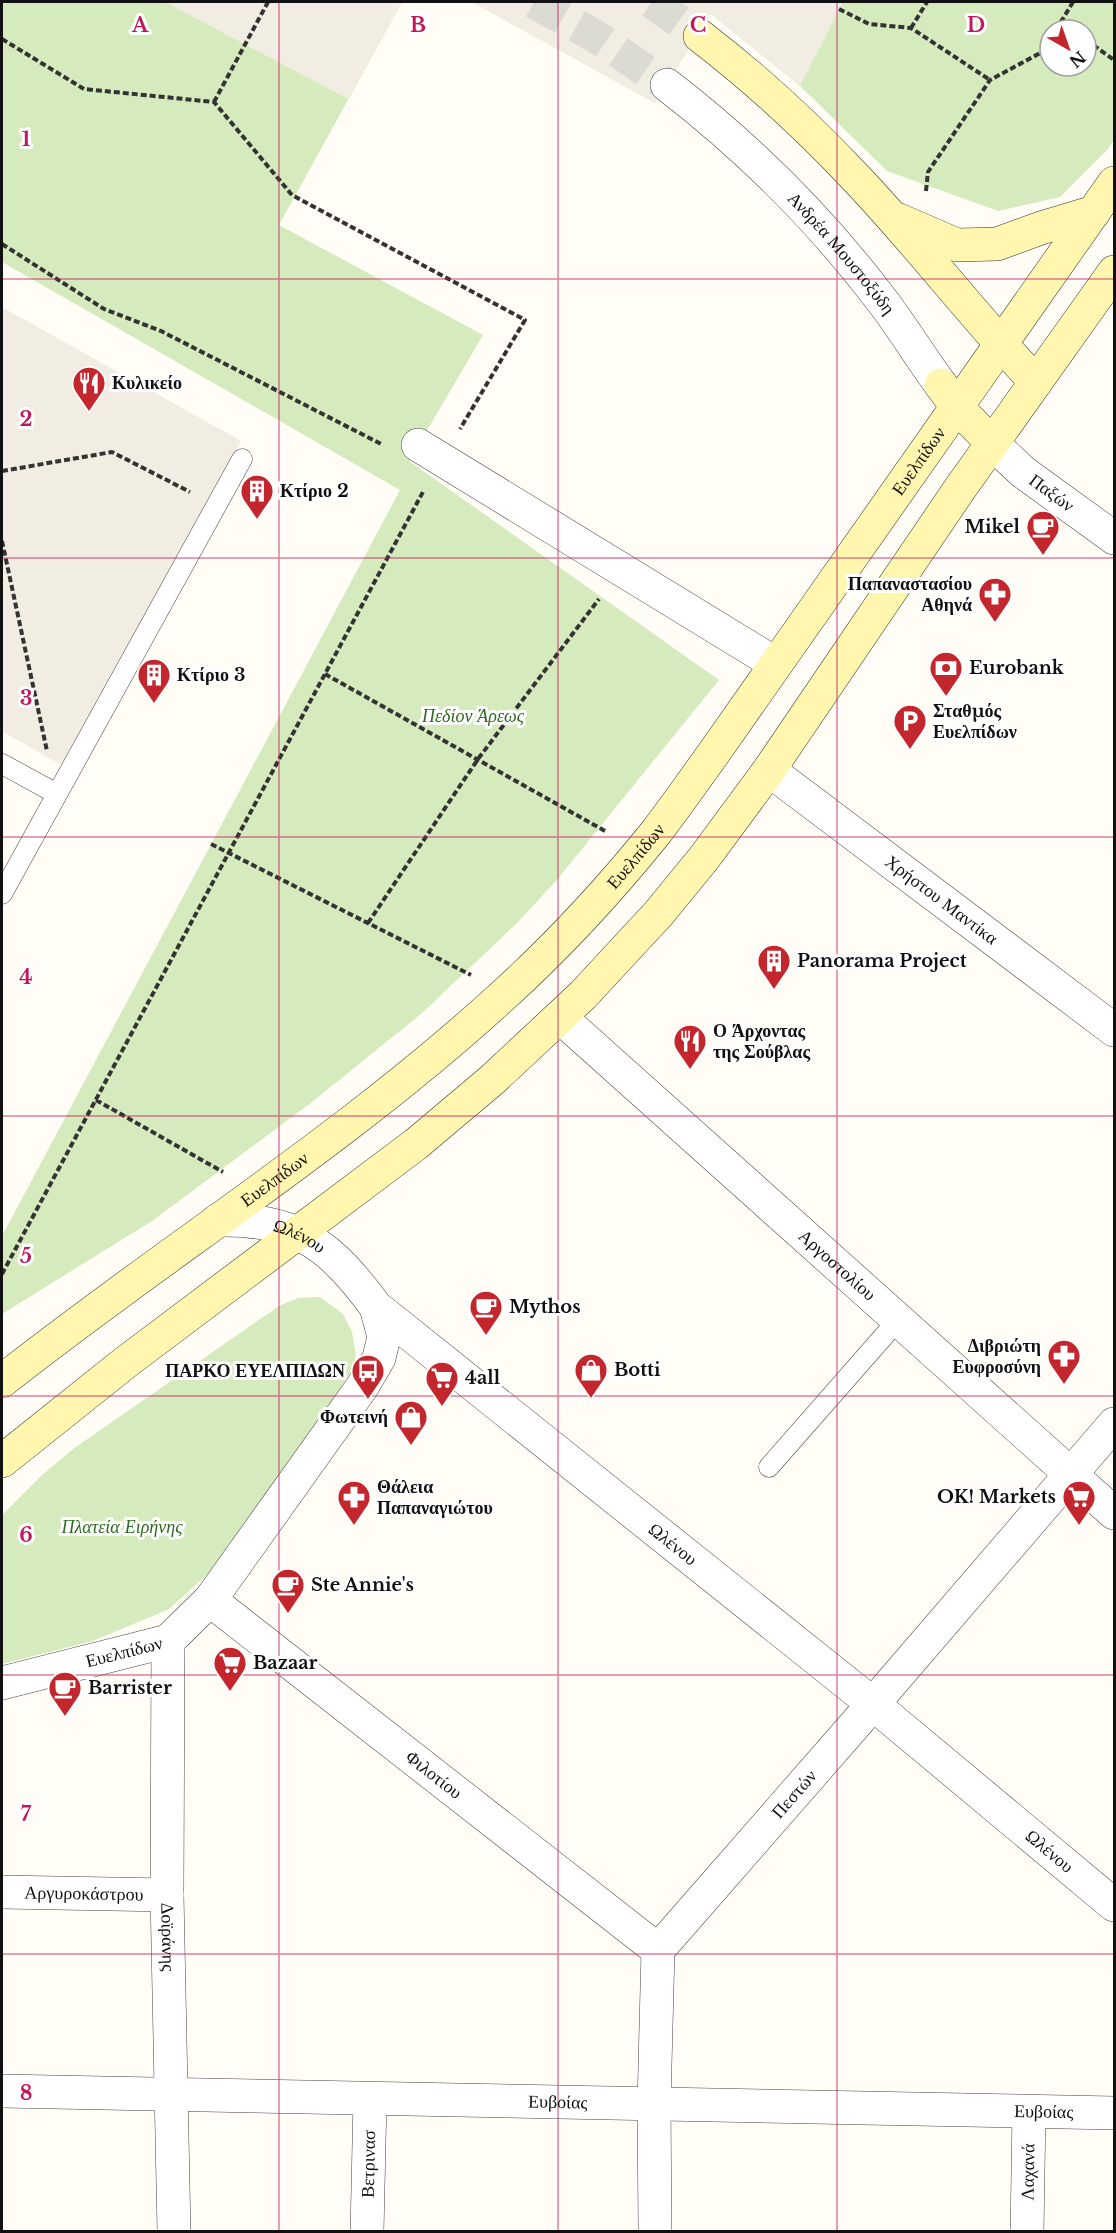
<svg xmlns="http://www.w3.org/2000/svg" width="1116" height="2233" font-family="'Libre Baskerville',serif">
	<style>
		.green { fill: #d5ebbd; fill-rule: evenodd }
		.plaza { fill: #f1ede2 }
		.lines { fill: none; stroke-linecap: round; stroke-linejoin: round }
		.secondary-tunnel { stroke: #dbdad3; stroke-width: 33; stroke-dasharray: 33 16; stroke-linecap: butt }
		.lane-casing { stroke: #444; stroke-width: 21 }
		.street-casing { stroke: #444; stroke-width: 34 }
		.secondary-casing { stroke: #333; stroke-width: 34 }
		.path { stroke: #333; stroke-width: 4; stroke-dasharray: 6 3; stroke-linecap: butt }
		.lane { stroke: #fff; stroke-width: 20 }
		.street { stroke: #fff; stroke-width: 33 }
		.secondary { stroke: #fff6b0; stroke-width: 33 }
		.grid { fill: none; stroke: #c2185b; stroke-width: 1.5; stroke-opacity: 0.55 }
		.labels { text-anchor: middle; stroke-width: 6; stroke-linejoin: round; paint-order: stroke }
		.street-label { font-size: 18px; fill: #111; stroke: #fff }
		.poi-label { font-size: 18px; font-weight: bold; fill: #111; stroke: #fff; text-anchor: start }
		.park-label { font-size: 18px; font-style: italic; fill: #2f6b1f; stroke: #fff }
		.grid-label { font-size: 20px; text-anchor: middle; font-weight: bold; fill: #c2185b; stroke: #fff; stroke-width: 6; stroke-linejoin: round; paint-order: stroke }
	</style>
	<rect width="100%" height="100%" fill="#fffdf5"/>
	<path class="green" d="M2,2H402L279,225L483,335L409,461L719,680L556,881L517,923L421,1014L312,1102L152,1221L2,1314V1236L400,490L2,262Z
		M472,2H1114V140L1108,149L1060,197L998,211L887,171L800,86L711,14L655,103ZM1050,30H1086V66H1050Z
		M320,1297L343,1314L352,1332L356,1355L349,1374L286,1478L218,1565L169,1609L93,1641L2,1664V1515L41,1476L73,1449L279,1306L298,1298Z"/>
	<path class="plaza" d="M165,2H402L348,99Z
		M472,2H843L800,86L711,14L655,103Z
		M2,307L241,441L61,765L2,731Z"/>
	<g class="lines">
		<path class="secondary-tunnel" d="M534,2L595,36L667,85
			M652,2L700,36"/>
		<defs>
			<path id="lane" d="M2,764L57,794
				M2,894L242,459
				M769,1467L898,1320"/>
			<g id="street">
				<path id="s1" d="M667,85C746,146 819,218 880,298C902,326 920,357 941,385"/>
				<path id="s2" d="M992,443L1023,472L1114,538"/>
				<path d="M418,445L776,664"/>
				<path id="s3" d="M769,770L1114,1030"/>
				<path id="s4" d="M560,1017L1114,1513"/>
				<path id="s5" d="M218,1220C297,1218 331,1246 376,1307L873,1704L1114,1905"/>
				<path id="s6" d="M210,1600L658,1950"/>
				<path id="s7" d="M168,1641L167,1895L174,2232"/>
				<path id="s8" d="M2,1683L168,1641L210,1600L362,1387L379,1358L384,1337L376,1307"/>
				<path id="s9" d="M2,1892L167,1895"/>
				<path id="s10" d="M2,2091L1114,2113"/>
				<path id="s11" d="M367,2232L370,2099"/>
				<path id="s12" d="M655,2232L654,2104L658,1950L873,1704L1114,1424"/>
				<path id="s13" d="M1027,2232L1029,2112"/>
			</g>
			<g id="secondary">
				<path d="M700,36C756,79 807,126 855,177C918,243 973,316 1036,382"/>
				<path d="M899,220L957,245L997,244L1041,228L1094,212"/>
				<path d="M941,385L957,407L992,443"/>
				<path id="s14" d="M2,1381C164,1253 342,1142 496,1002C554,950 608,892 657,831C676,806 695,779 713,754L1114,183"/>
				<path d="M2,1461L126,1362L416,1144L492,1080L583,995L659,913L704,858L769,770L959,490L1114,272"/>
			</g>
		</defs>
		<use href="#lane" class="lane-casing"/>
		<use href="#street" class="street-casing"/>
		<use href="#secondary" class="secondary-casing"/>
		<path class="path" d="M839,9L869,24L911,28L990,80
			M1061,22L1072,30
			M911,28L927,2
			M1056,30L1073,2
			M2,39L84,89L214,102L292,195L525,320L460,429
			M1086,40L1114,60
			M214,102L268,2
			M926,191L928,172L990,80L1044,51L1050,41
			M2,244L104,309L161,331L383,445
			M2,471L112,452L190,492
			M2,541L47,751
			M325,674L605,831
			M211,844L471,975
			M368,923L478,759L599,599
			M96,1100L223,1172
			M2,1274L424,490"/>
		<use href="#lane" class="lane"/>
		<use href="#street" class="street"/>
		<use href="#secondary" class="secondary"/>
	</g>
	<path class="grid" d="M279,2V2232M558,2V2232M837,2V2232M2,279H1114M2,558H1114M2,837H1114M2,1116H1114M2,1396H1114M2,1675H1114M2,1954H1114"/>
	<defs>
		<symbol id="restaurant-pin" viewBox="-11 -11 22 30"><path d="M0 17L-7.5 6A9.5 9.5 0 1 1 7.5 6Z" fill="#c4262e" stroke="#fff"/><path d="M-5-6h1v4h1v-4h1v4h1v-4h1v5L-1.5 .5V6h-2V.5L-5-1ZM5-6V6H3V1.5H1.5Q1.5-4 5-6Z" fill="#fff"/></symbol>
		<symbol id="building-pin" viewBox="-11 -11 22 30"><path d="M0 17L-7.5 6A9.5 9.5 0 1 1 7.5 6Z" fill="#c4262e" stroke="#fff"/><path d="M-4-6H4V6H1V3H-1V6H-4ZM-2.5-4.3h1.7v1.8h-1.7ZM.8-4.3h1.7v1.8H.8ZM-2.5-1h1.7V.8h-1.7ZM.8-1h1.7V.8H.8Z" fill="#fff"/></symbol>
		<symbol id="cafe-pin" viewBox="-11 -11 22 30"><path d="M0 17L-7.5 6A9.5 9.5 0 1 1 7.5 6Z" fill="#c4262e" stroke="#fff"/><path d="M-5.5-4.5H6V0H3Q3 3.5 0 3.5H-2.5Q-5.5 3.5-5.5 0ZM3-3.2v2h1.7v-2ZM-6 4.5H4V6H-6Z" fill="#fff"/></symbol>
		<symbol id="pharmacy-pin" viewBox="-11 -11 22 30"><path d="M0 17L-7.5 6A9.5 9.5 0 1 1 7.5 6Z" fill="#c4262e" stroke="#fff"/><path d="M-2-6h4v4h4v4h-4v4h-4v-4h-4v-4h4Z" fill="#fff"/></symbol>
		<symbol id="bank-pin" viewBox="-11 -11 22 30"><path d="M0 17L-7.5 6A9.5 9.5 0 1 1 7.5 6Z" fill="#c4262e" stroke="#fff"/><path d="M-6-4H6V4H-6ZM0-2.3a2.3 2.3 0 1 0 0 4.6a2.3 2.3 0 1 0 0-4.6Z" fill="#fff"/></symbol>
		<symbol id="parking-pin" viewBox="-11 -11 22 30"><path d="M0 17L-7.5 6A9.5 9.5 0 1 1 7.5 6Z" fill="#c4262e" stroke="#fff"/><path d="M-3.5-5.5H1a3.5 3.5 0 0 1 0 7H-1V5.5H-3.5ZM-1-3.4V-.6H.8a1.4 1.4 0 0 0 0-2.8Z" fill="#fff"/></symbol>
		<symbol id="shop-pin" viewBox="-11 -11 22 30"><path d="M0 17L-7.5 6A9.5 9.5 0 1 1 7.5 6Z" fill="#c4262e" stroke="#fff"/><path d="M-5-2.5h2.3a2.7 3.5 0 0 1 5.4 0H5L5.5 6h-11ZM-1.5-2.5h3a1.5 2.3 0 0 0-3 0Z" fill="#fff"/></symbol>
		<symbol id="bus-pin" viewBox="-11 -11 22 30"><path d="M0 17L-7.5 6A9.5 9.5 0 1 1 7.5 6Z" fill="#c4262e" stroke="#fff"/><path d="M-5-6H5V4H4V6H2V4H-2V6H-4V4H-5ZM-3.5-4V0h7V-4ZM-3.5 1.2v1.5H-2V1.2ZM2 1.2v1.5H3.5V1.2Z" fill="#fff"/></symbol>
		<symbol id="supermarket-pin" viewBox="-11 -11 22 30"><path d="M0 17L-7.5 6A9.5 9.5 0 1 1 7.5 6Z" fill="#c4262e" stroke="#fff"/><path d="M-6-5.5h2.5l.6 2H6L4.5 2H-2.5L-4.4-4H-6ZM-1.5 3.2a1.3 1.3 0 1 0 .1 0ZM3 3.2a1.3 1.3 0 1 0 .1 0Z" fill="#fff"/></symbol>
	</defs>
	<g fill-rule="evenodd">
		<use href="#restaurant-pin" x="70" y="364" width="38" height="52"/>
		<use href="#building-pin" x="238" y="472" width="38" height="52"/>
		<use href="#cafe-pin" x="1024" y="508" width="38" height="52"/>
		<use href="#pharmacy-pin" x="976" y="575" width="38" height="52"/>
		<use href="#bank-pin" x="927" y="649" width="38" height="52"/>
		<use href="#building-pin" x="135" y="656" width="38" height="52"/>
		<use href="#parking-pin" x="891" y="702" width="38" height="52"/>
		<use href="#building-pin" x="755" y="942" width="38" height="52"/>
		<use href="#restaurant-pin" x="671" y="1022" width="38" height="52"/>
		<use href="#cafe-pin" x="467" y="1288" width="38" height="52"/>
		<use href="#pharmacy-pin" x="1045" y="1337" width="38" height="52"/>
		<use href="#shop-pin" x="572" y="1351" width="38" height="52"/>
		<use href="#bus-pin" x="349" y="1352" width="38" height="52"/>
		<use href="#supermarket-pin" x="423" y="1359" width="38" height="52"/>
		<use href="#shop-pin" x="392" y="1398" width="38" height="52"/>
		<use href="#pharmacy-pin" x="335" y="1478" width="38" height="52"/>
		<use href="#supermarket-pin" x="1060" y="1478" width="38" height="52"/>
		<use href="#cafe-pin" x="269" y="1566" width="38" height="52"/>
		<use href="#supermarket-pin" x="211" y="1644" width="38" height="52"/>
		<use href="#cafe-pin" x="46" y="1669" width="38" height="52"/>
	</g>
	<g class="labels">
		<g class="street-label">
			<text dy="6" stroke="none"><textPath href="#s1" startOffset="243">Ανδρέα Μουστοξύδη</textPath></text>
			<text dy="6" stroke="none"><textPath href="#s14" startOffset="1311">Ευελπίδων</textPath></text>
			<text dy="6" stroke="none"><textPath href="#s2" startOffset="78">Παξών</textPath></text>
			<text dy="6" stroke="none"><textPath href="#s14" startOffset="825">Ευελπίδων</textPath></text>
			<text dy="6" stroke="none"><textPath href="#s3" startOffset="216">Χρήστου Μαντίκα</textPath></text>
			<text dy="6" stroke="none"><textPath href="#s14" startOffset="339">Ευελπίδων</textPath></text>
			<text dy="6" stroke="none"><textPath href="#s5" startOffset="84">Ωλένου</textPath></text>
			<text dy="6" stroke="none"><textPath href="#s4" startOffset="372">Αργοστολίου</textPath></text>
			<text dy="6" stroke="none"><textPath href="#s5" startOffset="570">Ωλένου</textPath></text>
			<text dy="6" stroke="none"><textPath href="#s8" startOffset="126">Ευελπίδων</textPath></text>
			<text dy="6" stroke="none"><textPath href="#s6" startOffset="284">Φιλοτίου</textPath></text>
			<text dy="6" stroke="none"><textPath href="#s12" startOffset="489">Πεστών</textPath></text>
			<text dy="6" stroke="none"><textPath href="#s5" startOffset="1056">Ωλένου</textPath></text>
			<text dy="6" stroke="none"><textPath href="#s9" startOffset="82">Αργυροκάστρου</textPath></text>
			<text dy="6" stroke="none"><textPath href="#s7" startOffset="296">Δοϊράνης</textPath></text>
			<text dy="6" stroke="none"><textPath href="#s10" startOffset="556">Ευβοίας</textPath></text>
			<text dy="6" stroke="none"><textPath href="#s10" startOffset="1042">Ευβοίας</textPath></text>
			<text dy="6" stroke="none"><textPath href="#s11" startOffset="68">Βετρινασ</textPath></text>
			<text dy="6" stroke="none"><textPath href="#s13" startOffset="60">Λαχανά</textPath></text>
		</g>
		<g class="poi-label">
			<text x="112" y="389">Κυλικείο</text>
			<text x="280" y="497">Κτίριο 2</text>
			<text x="1020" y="533" text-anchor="end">Mikel</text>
			<text x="972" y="590" text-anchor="end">Παπαναστασίου<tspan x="972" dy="21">Αθηνά</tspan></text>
			<text x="969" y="674">Eurobank</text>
			<text x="177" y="681">Κτίριο 3</text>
			<text x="933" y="717">Σταθμός<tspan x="933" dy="21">Ευελπίδων</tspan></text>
			<text x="797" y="967">Panorama Project</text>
			<text x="713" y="1037">Ο Άρχοντας<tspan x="713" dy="21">της Σούβλας</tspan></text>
			<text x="509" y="1313">Mythos</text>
			<text x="1041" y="1352" text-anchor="end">Διβριώτη<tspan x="1041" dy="21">Ευφροσύνη</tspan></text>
			<text x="614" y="1376">Botti</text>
			<text x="345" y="1377" text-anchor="end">ΠΑΡΚΟ ΕΥΕΛΠΙΔΩΝ</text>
			<text x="465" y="1384">4all</text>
			<text x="388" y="1423" text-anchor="end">Φωτεινή</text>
			<text x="377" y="1493">Θάλεια<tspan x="377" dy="21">Παπαναγιώτου</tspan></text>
			<text x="1056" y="1503" text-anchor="end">OK! Markets</text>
			<text x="311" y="1591">Ste Annie's</text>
			<text x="253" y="1669">Bazaar</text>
			<text x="88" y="1694">Barrister</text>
		</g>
		<g class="park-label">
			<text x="473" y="722">Πεδίον Άρεως</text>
			<text x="122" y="1533">Πλατεία Ειρήνης</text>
		</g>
	</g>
	<g class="grid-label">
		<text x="140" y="32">A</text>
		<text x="418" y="32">B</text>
		<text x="698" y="32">C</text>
		<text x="976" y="32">D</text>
		<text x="26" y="146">1</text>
		<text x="26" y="426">2</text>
		<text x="26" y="705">3</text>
		<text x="26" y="984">4</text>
		<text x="26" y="1263">5</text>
		<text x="26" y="1542">6</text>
		<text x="26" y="1821">7</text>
		<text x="26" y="2100">8</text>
	</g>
	<rect width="1116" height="2233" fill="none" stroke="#111111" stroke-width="6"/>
	<g transform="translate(1068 48) rotate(140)"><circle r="28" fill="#ffffff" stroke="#a0a0a0" stroke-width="1.5"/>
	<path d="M0-4.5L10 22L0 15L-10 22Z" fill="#c4262e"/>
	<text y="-9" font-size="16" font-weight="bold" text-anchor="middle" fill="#111111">N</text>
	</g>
</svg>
